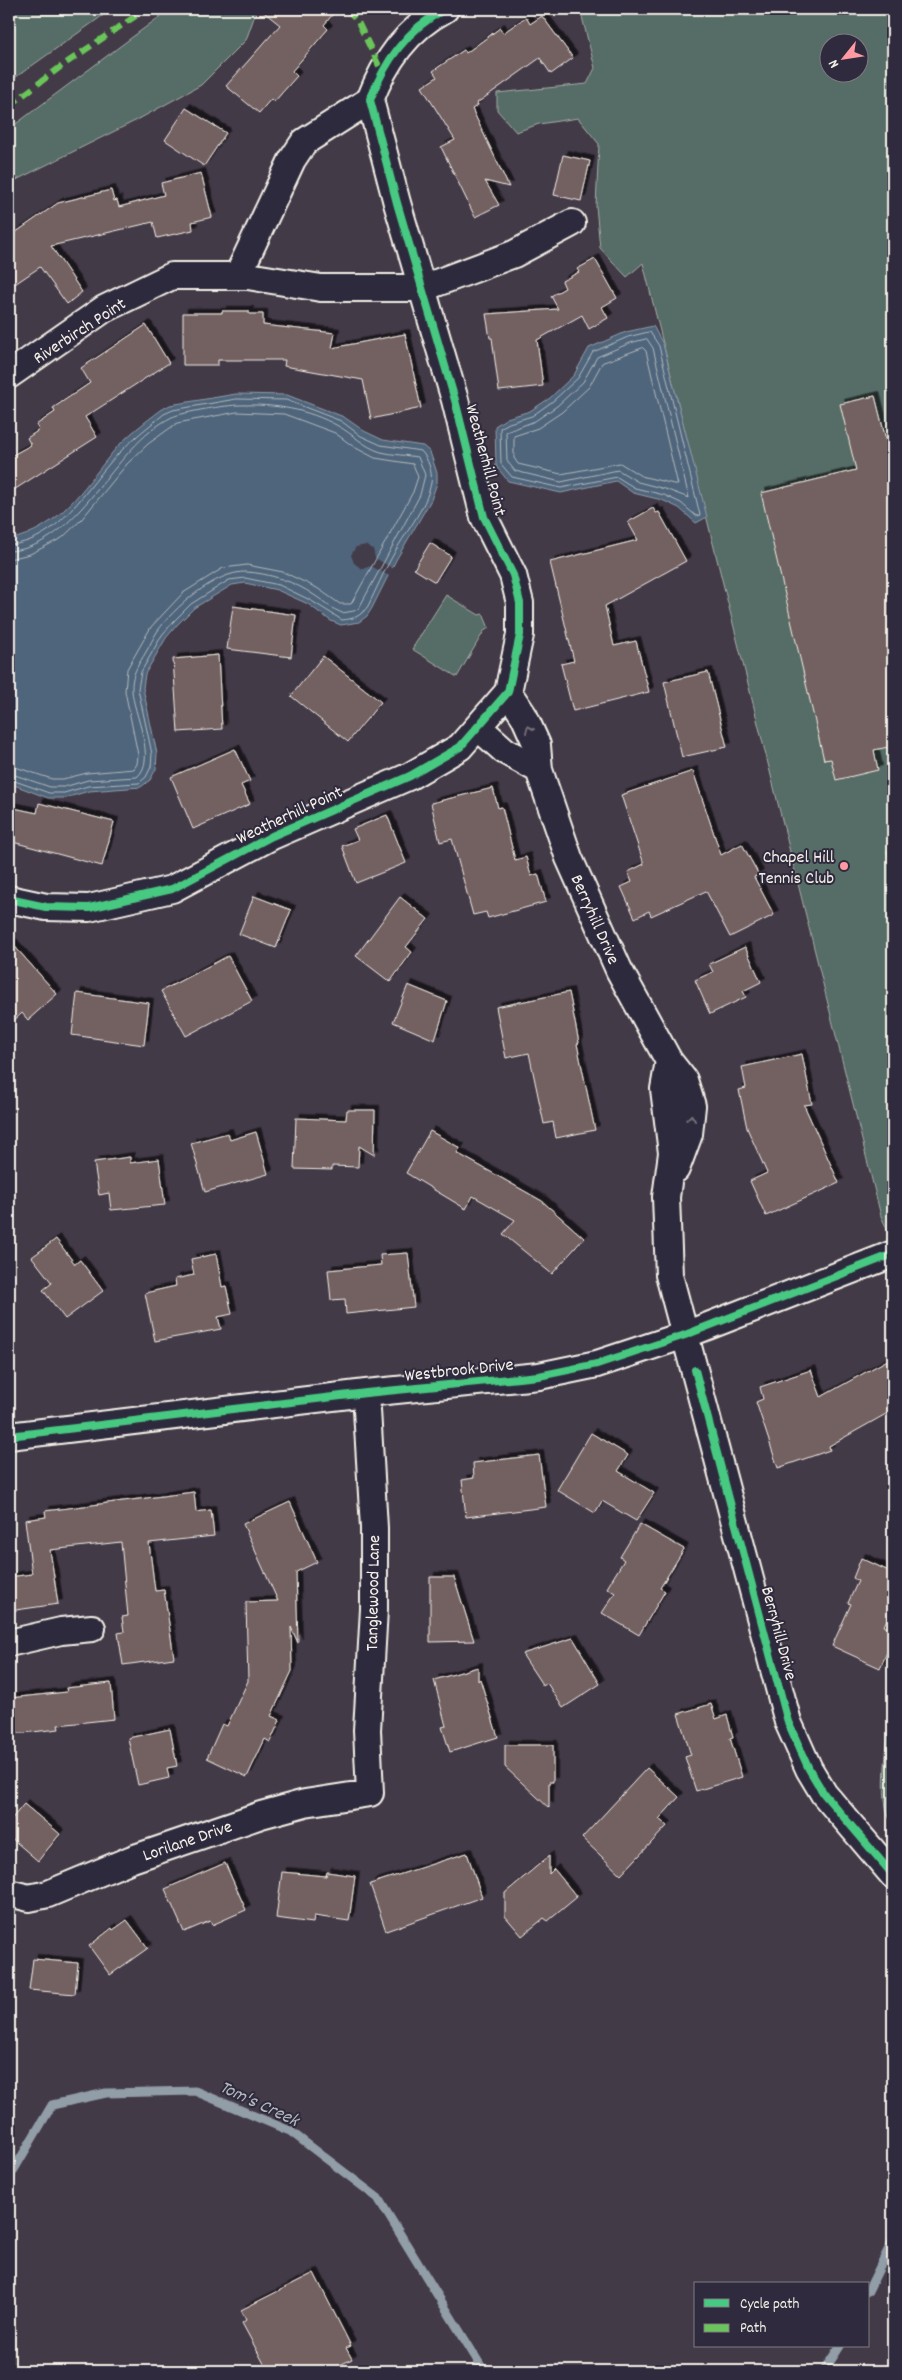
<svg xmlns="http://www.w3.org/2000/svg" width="902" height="2380" font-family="Dekko,sans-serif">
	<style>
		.green { fill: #566c66; stroke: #a5aea7; fill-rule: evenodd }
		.water { fill: #4f657b; stroke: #919da7 }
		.pier { fill: #433a48 }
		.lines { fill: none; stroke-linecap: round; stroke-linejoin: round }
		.shore { stroke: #b2b9bc; stroke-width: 1 }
		.stream { stroke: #919da7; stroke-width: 9 }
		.building { fill: #736060; stroke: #f4f1e8; filter: url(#shadow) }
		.street-casing { stroke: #f4f1e8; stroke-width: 30 }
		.street { stroke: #2f2a3d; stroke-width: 26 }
		.quiet { stroke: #6ac65a; stroke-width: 6; stroke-dasharray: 12 6; stroke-linecap: butt }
		.cycleway-casing { stroke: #2f2a3d; stroke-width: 11 }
		.cycleway { stroke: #46c982; stroke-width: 8 }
		.oneway { stroke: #747079 }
		.poi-dot { fill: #ff9aa2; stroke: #2f2a3d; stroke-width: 2 }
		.labels { text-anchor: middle; stroke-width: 4; stroke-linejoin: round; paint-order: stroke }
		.street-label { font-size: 18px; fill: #f4f1e8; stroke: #2f2a3d }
		.poi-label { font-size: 18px; fill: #f4f1e8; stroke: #2f2a3d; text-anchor: end }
		.water-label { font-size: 19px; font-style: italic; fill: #b2b9bc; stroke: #2f2a3d }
	</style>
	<defs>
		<filter id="shadow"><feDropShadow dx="4.5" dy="-4.5" stdDeviation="0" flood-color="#0009"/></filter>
	</defs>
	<rect width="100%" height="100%" fill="#433a48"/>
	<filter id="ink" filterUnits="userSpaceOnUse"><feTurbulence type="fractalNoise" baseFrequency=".02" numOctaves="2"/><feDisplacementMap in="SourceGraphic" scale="10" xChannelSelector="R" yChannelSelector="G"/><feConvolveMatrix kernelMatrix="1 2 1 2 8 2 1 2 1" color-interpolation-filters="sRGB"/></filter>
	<g filter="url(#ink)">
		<path class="green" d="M9,9H112L9,82Z
			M170,9H257L246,40L201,85L137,120L18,179L9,186V129Z
			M580,9H893V1242L881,1216L643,263L627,277L600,248L596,206L599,144L578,118L539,124L516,132L497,110V93L587,84L595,68ZM830,42H860V72H830Z
			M446,595L479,615L483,614L489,628L484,631L457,677L412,649Z
			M893,1698V1824C875,1804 890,1726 893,1698Z"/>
		<path class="water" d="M653,326L663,344L707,517L696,523L679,508L662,500L633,493L616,481L561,493L508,481L496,466L495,426L507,418L530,411L550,398L574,375L589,348L626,332Z
			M236,394L287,395L344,417L364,431L383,440L423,446L430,452L437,473V483L431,500L396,560L372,608L367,616L359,622L341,625L331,621L308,604L277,590L245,583L232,585L194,608L177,625L166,638L145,674L143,688L157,754L156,769L150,780L141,787L89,791L65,798H48L9,783V540C60,528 81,491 112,453C126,436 144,423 161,410L170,405Z"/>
		<path class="pier" d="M366,545L373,549L375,558L394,569L391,577L371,566L362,569L354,563L351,555L356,547Z"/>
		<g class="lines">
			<path class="shore" d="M650,332L659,346L700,515L696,516L681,503L664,495L635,488L617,477L561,488L512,477L501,464L500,428L509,423L532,416L553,401L578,378L593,352L628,337Z
				M647,339L653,348L689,498L665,489L638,482L618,470L561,482L515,471L507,461L506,432L535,421L557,406L583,382L597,357L630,343Z
				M643,348L646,351L678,485L641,476L620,463L561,474L518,464L514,458V436L538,428L562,412L589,387L602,363Z
				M9,545C61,541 86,487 118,454C132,439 148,427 164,414L173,410L236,399L286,400L341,421L361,436L381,445L421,451C428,458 433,473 431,483C426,509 404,534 392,557C383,573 376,590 368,606C361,616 354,619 342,620L310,600L279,585L245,578L229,580L191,604L174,621L162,635L141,672L138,689L152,754L151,767L146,777L139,783L88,786L64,793H49L9,779
				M9,551C79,548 112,446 172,417C184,412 226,405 240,405C274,404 308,409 338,426C353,434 364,447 381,452C393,455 406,455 418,457L425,475L420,495L359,608L354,611L342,613C331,609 324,601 314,595C295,582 269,573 246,572C216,571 173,608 157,632C153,638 150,645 146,652C139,664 131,674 132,690C133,713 158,759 137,777L88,780L64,787H50L9,773
				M9,559L30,554L62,538L81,520L127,464L148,444L177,423L237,412L284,414L335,433L354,447L375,458L413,464L418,477L413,492L351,604H340L317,588L283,572L247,565L223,568L183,593L151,627L127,669L125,691L138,755L137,764L134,769L87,773L63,779H52L9,765"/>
			<path class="stream" d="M9,2178L52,2105L106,2093L195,2091L290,2131L378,2198L484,2371
				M868,2291L893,2240
				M824,2371L840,2346"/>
		</g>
		<path class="building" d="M260,9H337L324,25L328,29L292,71L297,76L274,102L271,99L259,113L226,86L280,25Z
			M542,16L573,58L551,74L540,58L477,103L478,105L472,109L509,187L485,181L499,205L475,217L441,147L455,140L422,87L437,77L433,71L440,66L464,50L466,53L500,28L503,33L526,17L530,24Z
			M186,108L226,133L204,166L165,140Z
			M563,155L590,161L581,201L554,195Z
			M201,173L212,217L192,222L193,230L157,238L153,222L51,246L82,292L67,304L40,267L9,288V237L58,203L111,190L114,201L117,200L119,207L164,195L161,183Z
			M595,259L617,298L602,307L608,318L589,329L582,315L537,340L543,386L499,391L492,338H490L486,314L558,309L551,296L565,288L562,281L579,272L577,269Z
			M222,311H249V314H263V325L335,333L332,348L405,334L421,408L371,419L363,380L284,366L285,360H218V365H183V313H222Z
			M146,325L169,363L85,417L97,437L9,493V457L31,445L27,438L39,430L36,425L55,412L53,408L90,383L81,368Z
			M875,396L893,468V746L874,750L878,770L836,780L831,759L824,760L761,493L856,470L840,404Z
			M653,508L656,513L659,512L686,561L605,606L614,646L636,641L649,692L573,711L561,664L574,661L550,562L638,540L628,522Z
			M430,543L451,556L435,582L414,569Z
			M233,606L296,615L291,657L227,649Z
			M218,655L222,729L178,732L173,659Z
			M323,656L381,702L348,742L291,696Z
			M708,672L727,747L682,757L664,682Z
			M235,749L250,781L241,785L250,804L193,829L171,777Z
			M693,771L721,855L742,844L759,875L754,877L774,915L730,937L706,891L651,916L649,911L635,918L621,887L632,882L628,872L644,864L621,795Z
			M493,788L498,808L502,807L515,860L526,857L531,876L538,874L546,902L488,918L486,912L473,915L452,839L440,842L431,803Z
			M39,803L114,822L102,866L9,841V807L37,813Z
			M387,815L406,863L356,883L342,846L358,840L353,829Z
			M254,896L291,910L276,948L239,934Z
			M400,897L428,919L406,947L412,952L390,982L356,956Z
			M9,940L57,994L28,1020L22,1013L9,1025Z
			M745,947L761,982L743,991L746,997L710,1014L695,980L713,972L709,964Z
			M228,956L252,1001L186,1036L161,991Z
			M408,985L447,1001L435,1040L393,1022Z
			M569,992L579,1043L577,1044L595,1130L556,1138L553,1122L544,1124L529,1053L506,1058L496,1007Z
			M77,993L149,1003L144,1045L72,1035Z
			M802,1054L812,1104L804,1105L839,1183L766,1216L750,1181L767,1173L747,1128L739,1090L746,1088L742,1067Z
			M347,1110H375L374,1155L359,1146L358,1167L332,1166V1170L294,1169L296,1118L346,1120Z
			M430,1131L460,1148L457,1153L542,1201L584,1238L552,1274L503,1234L515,1220L473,1196L466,1209L406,1173Z
			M256,1132L268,1174L205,1192L191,1143L228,1133L230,1140Z
			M130,1157V1163L159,1159L165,1205L111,1210L109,1193L99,1195L94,1162Z
			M56,1239L75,1264L80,1260L103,1291L65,1319L43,1290L52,1283L32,1257Z
			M408,1253L414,1307L346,1314L345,1299L331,1300L328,1270L381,1265L380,1255Z
			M216,1254L222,1287L226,1286L232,1314L218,1317L221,1329L155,1341L145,1293L176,1286L175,1279L194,1275L191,1259Z
			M893,1357V1410L829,1446L830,1450L778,1468L756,1402L763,1399L760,1387L811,1370L821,1397Z
			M591,1433L628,1455L618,1471L654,1493L636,1521L602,1501L595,1513L557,1490Z
			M539,1455L546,1507L466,1517L462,1480L474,1478L473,1463Z
			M194,1492L196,1512L211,1510L214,1536L149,1543L155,1591L164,1590L174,1658L123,1665L118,1633L124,1632L122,1617L128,1616L121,1542L50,1550L58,1604L9,1611V1577L32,1574L25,1520L46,1517L45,1511Z
			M290,1502L317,1562L296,1572L298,1643L291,1627L292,1671L271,1716L280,1720L270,1742L265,1739L247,1777L207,1758L222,1724L227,1726L248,1681L246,1602L278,1601L243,1524Z
			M640,1524L684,1549L660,1588L665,1591L639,1635L602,1613L615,1593L607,1588L624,1560L620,1557Z
			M861,1558L893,1573V1605L884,1626L893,1630V1639L880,1668L832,1646L851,1604L848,1603L858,1581L853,1578Z
			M430,1577H454L474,1641L430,1642Z
			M573,1638L600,1684L563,1708L547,1683L543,1686L522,1654Z
			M478,1667V1681L480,1679L498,1737L450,1752L442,1727L446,1726L434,1680Z
			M111,1683L114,1719L58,1725L59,1729L14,1734L10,1698L67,1692L66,1688Z
			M711,1704L716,1719L727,1715L733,1737L730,1738L742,1777L696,1791L685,1757L691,1755L678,1714Z
			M170,1729L177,1766L167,1768L169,1778L138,1785L128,1738Z
			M505,1745H553V1782H549V1808L505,1767Z
			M647,1768L679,1797L659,1819L667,1826L621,1875L582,1838Z
			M24,1804L60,1834L38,1861L9,1836V1822Z
			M467,1853L482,1897L386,1931L370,1884Z
			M549,1856V1874L554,1869L577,1897L548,1921L544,1918L522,1936L505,1916V1893Z
			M225,1863L246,1910L212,1925L210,1921L184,1932L165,1889Z
			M282,1872L326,1876L327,1872L355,1876L349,1921L314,1916L313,1923L276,1918Z
			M127,1920L148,1948L110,1975L89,1946L112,1928L113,1930Z
			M33,1959L78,1963L75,1994L29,1990Z
			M314,2273L351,2346L346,2348L352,2359L328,2371H268L242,2323L246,2320L241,2310Z"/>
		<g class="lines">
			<defs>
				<path id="street" d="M238,275L292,160L304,142L370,100
					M9,375L104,309L172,276H248L321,288H423L514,254L572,223
					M508,692L524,716L537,745L539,770L569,858L619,970L669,1061L684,1080L692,1106L689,1134L676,1169
					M478,727L505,751L539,770
					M9,899L46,907L89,908L172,889L272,836L410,776L460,747L508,692L520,635V603L513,575L484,517L455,400L397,203L370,100C385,61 407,29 445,9
					M669,1061L664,1089L672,1153L666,1197L669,1275L788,1722L809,1769L824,1794L893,1875
					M9,1436L366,1393L539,1376L597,1364L685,1335L893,1254
					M9,1643L61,1631L92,1628
					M9,1893L29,1898L48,1894L132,1859L261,1815L305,1803L370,1793L367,1730L374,1609V1528L366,1393"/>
			</defs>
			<use href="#street" class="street-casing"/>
			<use href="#street" class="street"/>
			<path class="quiet" d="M347,9L357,20L382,72
				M9,106L63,65L146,9
				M887,854L893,852"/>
			<defs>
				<path id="cycleway" d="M9,899L46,907L89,908L172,889L272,836L410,776L460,747L508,692L520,635V603L513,575L484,517L455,400L397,203L370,100C385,61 407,29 445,9
					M695,1370L788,1722L809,1769L824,1794L893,1875
					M9,1436L366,1393L539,1376L597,1364L685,1335L893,1254"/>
			</defs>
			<use href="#cycleway" class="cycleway-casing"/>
			<use href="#cycleway" class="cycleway"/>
		</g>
		<defs><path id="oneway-chevron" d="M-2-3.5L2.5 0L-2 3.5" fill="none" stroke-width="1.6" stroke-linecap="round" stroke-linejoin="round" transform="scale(1.25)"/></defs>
		<g class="oneway">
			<use href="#oneway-chevron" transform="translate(529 729) rotate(-114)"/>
			<use href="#oneway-chevron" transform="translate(691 1118) rotate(-84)"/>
		</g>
	</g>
	<circle class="poi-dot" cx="844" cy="866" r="5"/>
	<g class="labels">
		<g class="street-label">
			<text transform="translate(79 330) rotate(-33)" y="6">Riverbirch Point</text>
			<text transform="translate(487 460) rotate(75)" y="6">Weatherhill Point</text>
			<text transform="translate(289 814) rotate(-25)" y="6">Weatherhill Point</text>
			<text transform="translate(596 919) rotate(66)" y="6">Berryhill Drive</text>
			<text transform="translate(459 1369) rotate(-6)" y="6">Westbrook Drive</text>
			<text transform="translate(372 1593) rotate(-89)" y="6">Tanglewood Lane</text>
			<text transform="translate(780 1633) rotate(75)" y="6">Berryhill Drive</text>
			<text transform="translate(187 1840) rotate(-19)" y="6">Lorilane Drive</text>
		</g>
		<g class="poi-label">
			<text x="834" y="862">Chapel Hill<tspan x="834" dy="21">Tennis Club</tspan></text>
		</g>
		<g class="water-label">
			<text transform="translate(260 2102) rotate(25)" y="7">Tom's Creek</text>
		</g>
	</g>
	<rect width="902" height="2380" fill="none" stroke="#2f2a3d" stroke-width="30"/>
	<rect x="15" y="15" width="872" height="2350" fill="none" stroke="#f4f1e8" stroke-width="2" filter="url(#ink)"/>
	<rect x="694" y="2282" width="175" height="65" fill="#2f2a3d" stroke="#7e7a81"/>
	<rect x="704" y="2299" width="25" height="8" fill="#46c982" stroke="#7e7a81"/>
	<text x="740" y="2308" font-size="15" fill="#f4f1e8">Cycle path</text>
	<rect x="704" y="2324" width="25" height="8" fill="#6ac65a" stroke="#7e7a81"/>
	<text x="740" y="2332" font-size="15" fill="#f4f1e8">Path</text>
	<g transform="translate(844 58) rotate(240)"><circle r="24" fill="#2f2a3d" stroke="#7e7a81"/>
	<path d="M0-4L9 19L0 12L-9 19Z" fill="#ff9aa2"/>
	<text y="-8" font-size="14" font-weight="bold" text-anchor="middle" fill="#f4f1e8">N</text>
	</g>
</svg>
